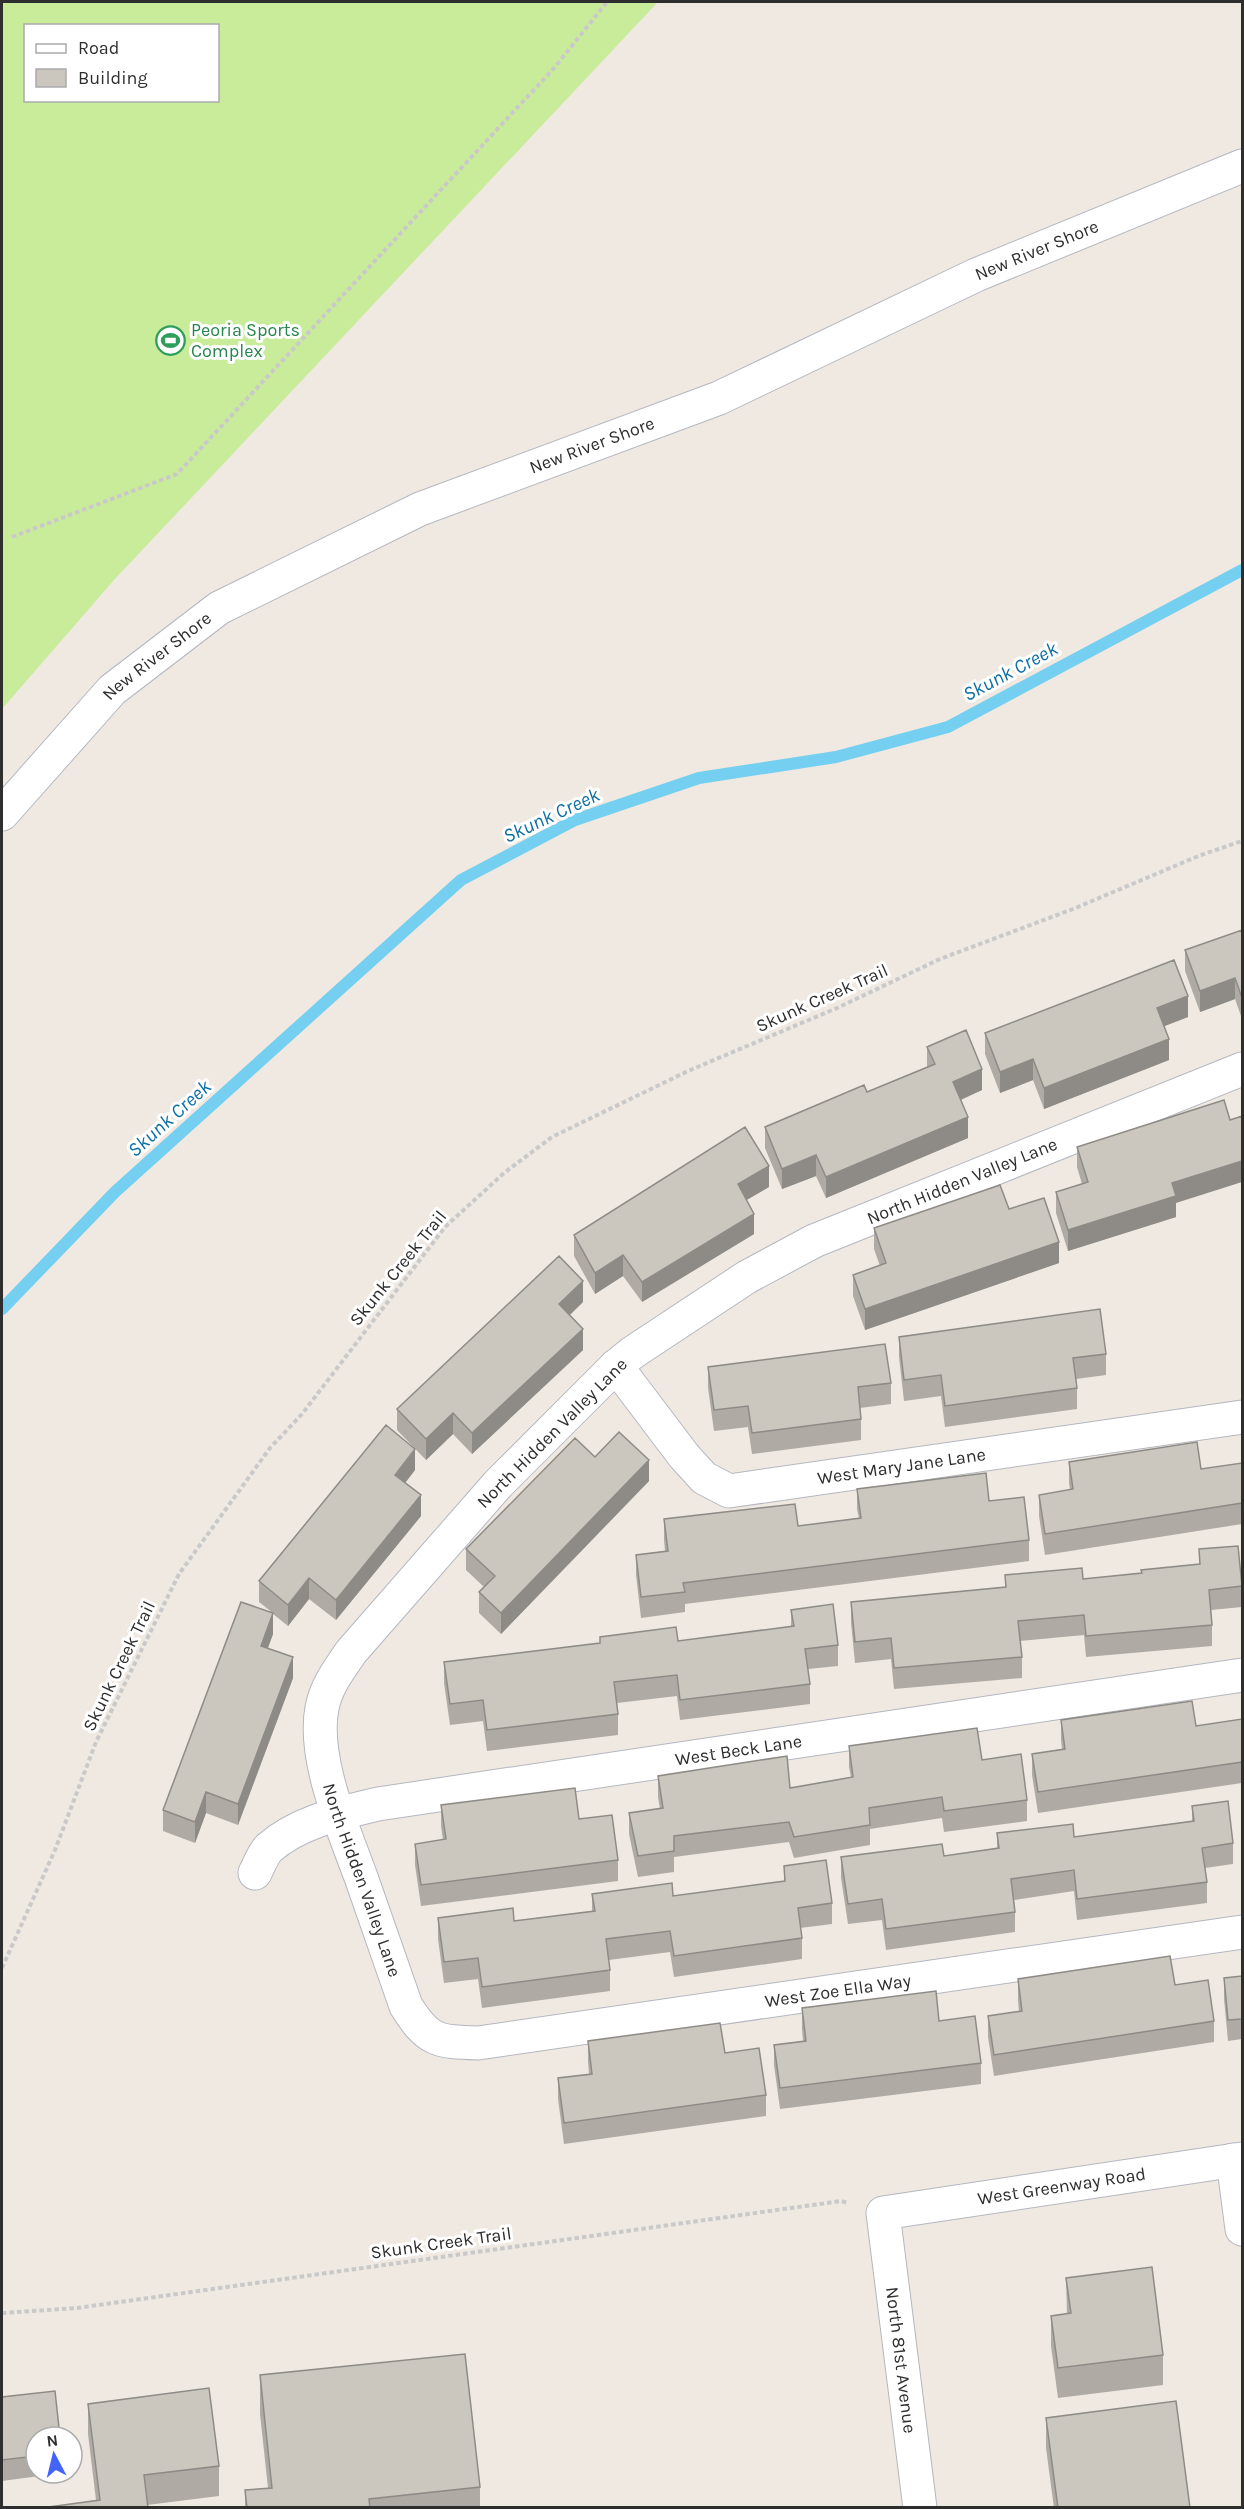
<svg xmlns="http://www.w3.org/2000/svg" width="1244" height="2509" font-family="Karla,sans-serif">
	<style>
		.pitch { fill: #c9ec9a; fill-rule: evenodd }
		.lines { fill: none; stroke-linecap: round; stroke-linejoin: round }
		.stream { stroke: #75cff0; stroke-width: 12 }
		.minor-casing { stroke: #b4b7c1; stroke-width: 35 }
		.path { stroke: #c9c9c9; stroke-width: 4; stroke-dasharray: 4.5 3; stroke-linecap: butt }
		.minor { stroke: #fff; stroke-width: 33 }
		.wall { fill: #afaba4 }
		.shaded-wall { fill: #8e8b86 }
		.building { fill: #cbc7bf; stroke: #8e8b86; stroke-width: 1.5 }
		.labels { text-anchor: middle; stroke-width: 6; stroke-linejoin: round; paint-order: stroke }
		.street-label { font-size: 18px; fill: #2e2e2e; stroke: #fff }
		.leisure-label { font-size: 18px; fill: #27864d; stroke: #fff; text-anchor: start }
		.water-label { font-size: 20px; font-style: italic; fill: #0d6fa3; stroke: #fff }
	</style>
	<rect width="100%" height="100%" fill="#efe9e1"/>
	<path class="pitch" d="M2,2H658L114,580L2,709ZM26,26H218V100H26Z"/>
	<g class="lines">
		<path class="stream" d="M2,1309L115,1192L461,880L575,820L699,778L836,757L948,727L1242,570"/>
		<defs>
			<g id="minor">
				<path id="s1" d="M2,814L112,690L219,608L420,509L719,398L976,275L1242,166"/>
				<path id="s2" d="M1242,1069L814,1241L747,1277L632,1353L616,1366L498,1484L351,1652C339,1670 326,1686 322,1708C312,1759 345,1833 362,1880C377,1922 391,1964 406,2006C428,2041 437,2042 478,2043L1242,1932"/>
				<path id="s3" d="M616,1366L684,1456L704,1478L729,1491L1242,1417"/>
				<path id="s4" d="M255,1873C259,1865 263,1854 269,1848C298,1822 341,1813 378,1804L1242,1675"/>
				<path d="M1233,2160L1242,2229"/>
				<path id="s5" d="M920,2508L883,2213L1242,2159"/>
			</g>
		</defs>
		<use href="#minor" class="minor-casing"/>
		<path class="path" d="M12,537L177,474L555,67L607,2
			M2,1968L55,1850L96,1742L179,1574L270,1448L302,1414L445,1227L504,1173L552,1137L688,1071L837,1008L940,959L1073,909L1201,855L1242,841
			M2,2313L77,2308L841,2201L848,2203"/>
		<use href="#minor" class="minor"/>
	</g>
	<path class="wall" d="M1242,930V1019L1235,999L1200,1012L1185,971V950Z
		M1188,1017L1164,1026L1169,1060L1044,1109L1033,1080L1000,1093L985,1054V1033Z
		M927,1047L982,1090L961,1100L968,1138L826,1198L816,1176L782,1189L765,1148V1127L867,1092L927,1067Z
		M1077,1147L1176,1203V1217L1068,1251L1056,1213V1192L1082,1184L1077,1167Z
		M769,1187L746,1200L754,1234L642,1302L623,1276L595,1294L574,1256V1235Z
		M1009,1209L1059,1263L865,1330L853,1296V1275L880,1266L874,1249V1228Z
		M583,1302L570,1315L583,1350L472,1454L453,1434L426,1460L397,1430V1409Z
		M899,1337L1106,1354V1375L1076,1379L1077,1388V1409L945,1427L941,1396L904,1401L899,1357Z
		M708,1367L891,1383V1404L860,1408L861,1419V1440L752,1454L748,1427L714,1431L708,1388Z
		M595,1457L649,1481L501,1634L479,1613V1592L484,1587L466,1570V1549Z
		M1069,1462L1201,1469L1242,1463V1524L1045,1555L1039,1516V1495L1070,1490L1069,1483Z
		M415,1470L405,1483L421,1516L336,1620L309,1599L288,1626L273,1614V1634L268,1648L293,1678L238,1825L206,1813L195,1843L163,1831V1810L273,1613L259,1602V1581Z
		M857,1489L989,1501L1029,1540V1561L685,1604V1612L641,1618L636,1575V1555L665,1551L664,1540V1519L798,1526L859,1518L857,1509Z
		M1199,1549L1242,1586V1607L1211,1610L1212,1625V1646L1086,1657L1084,1635L1020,1641L1022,1657V1678L894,1689L891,1659L855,1663L851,1623V1602L1005,1587V1575L1083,1579L1141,1573L1199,1564Z
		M791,1610L838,1645V1666L808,1669L810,1684V1704L680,1720L677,1696L617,1703L618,1714V1735L487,1751L483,1721L450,1725L444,1683V1662L600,1643V1637L678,1641L791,1627Z
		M1242,1719V1783L1038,1813L1032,1775V1754L1062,1749L1061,1740V1720L1196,1726Z
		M849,1746L982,1760L1027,1800V1821L944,1832L942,1818L870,1829V1845L794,1858L789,1842L674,1857V1872L638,1877L629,1834V1813L660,1809L658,1797V1776L790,1788L851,1777L849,1767Z
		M441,1805L579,1819L618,1860V1881L421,1906L415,1865V1844L443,1840L441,1826Z
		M1192,1806L1233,1843V1864L1205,1868L1207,1882V1903L1077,1920L1074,1891L1014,1900L1015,1912V1932L886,1950L882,1920L848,1924L841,1878V1857L944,1856L997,1848V1833L1074,1837L1192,1821Z
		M784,1866L832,1903V1924L800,1928L802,1938V1959L674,1977L670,1952L609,1960L610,1970V1991L482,2008L478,1979L444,1983L438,1939V1918L514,1921L592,1911V1894L673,1896L784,1881Z
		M1242,1976V2039L1228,2041L1224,1999V1978Z
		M1018,1979L1175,1985L1214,2021V2042L994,2076L988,2037V2016L1019,2011L1018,2000Z
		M802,2008L939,2021L981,2063V2084L780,2109L774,2065V2045L803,2041L802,2029Z
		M588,2041L725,2053L766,2095V2116L564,2144L558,2099V2078L589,2074L588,2062Z
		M1066,2278L1163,2355V2385L1058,2398L1051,2346V2316L1067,2314Z
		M260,2375L480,2487V2508H245V2490L268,2488L260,2414Z
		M2,2397L36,2437V2473H62L2,2481Z
		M88,2404L219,2466V2496L147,2505L96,2500L88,2434Z
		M1046,2418L1190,2508H1054L1046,2448Z"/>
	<path class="shaded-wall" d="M1235,978V999L1200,1012V991Z
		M1188,996V1017L1157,1029V1008Z
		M1169,1039V1060L1044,1109V1088Z
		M1033,1059V1080L1000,1093V1072Z
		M982,1069V1090L953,1103V1082Z
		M968,1117V1138L826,1198V1177Z
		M816,1155V1176L782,1189V1169Z
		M1242,1161V1182L1176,1203V1217L1068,1251V1230L1172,1183Z
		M769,1166V1187L738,1205V1184Z
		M754,1214V1234L642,1302V1282Z
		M1059,1242V1263L865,1330V1309Z
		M623,1255V1276L595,1294V1273Z
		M583,1281V1302L559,1325V1304Z
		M583,1329V1350L472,1454V1433Z
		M453,1413V1434L426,1460V1439Z
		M415,1449V1470L395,1496V1475Z
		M649,1460V1481L501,1634V1613Z
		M421,1495V1516L336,1620V1600Z
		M309,1578V1599L288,1626V1605Z
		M273,1613V1634L261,1666V1646Z
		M293,1657V1678L238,1825V1804Z
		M206,1792V1813L195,1843V1822Z"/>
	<path class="building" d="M1242,930V998L1235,978L1200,991L1185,950Z
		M1174,960L1188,996L1157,1008L1169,1039L1044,1088L1033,1059L1000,1072L985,1033Z
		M966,1030L982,1069L953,1082L968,1117L826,1177L816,1155L782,1169L765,1127L864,1085L867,1092L935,1064L927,1047Z
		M1224,1100L1230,1120L1242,1116V1161L1172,1183L1176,1196L1068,1230L1056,1192L1088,1182L1077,1147Z
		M745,1127L769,1166L738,1184L754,1214L642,1282L623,1255L595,1273L574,1235Z
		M1000,1185L1009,1209L1044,1198L1059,1242L865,1309L853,1275L886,1263L874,1228Z
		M559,1256L583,1281L559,1304L583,1329L472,1433L453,1413L426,1439L397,1409Z
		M1100,1309L1106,1354L1073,1358L1077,1388L945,1406L941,1375L904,1380L899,1337Z
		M885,1344L891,1383L858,1387L861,1419L752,1433L748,1406L714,1410L708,1367Z
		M386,1425L415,1449L395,1475L421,1495L336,1600L309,1578L288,1605L259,1581Z
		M619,1432L649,1460L501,1613L479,1592L495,1576L466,1549L575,1438L595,1457Z
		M1197,1442L1201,1469L1242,1463V1503L1045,1534L1039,1495L1073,1489L1069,1462Z
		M986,1473L989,1501L1024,1497L1029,1540L683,1583L685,1592L641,1597L636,1555L668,1551L664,1519L795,1504L798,1526L861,1518L857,1489Z
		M1238,1546L1242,1586L1209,1590L1212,1625L1086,1636L1084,1615L1018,1621L1022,1657L894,1668L891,1638L855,1642L851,1602L1006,1587L1005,1575L1082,1568L1083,1579L1142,1573L1141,1570L1200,1564L1199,1549Z
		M241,1602L273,1613L261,1646L293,1657L238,1804L206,1792L195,1822L163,1810Z
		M833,1604L838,1645L805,1649L810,1684L680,1700L677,1675L614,1682L618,1714L487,1730L483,1700L450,1704L444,1662L600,1643V1637L676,1627L678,1641L794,1626L791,1610Z
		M1192,1701L1196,1726L1242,1719V1762L1038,1792L1032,1754L1065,1749L1061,1720Z
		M977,1728L982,1760L1021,1754L1027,1800L944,1811L942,1797L869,1808L870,1825L794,1837L789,1822L674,1836V1851L638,1856L629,1813L663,1808L658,1776L787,1756L790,1788L853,1777L849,1746Z
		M575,1788L579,1819L612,1815L618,1860L421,1885L415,1844L446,1839L441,1805Z
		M1228,1801L1233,1843L1202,1848L1207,1882L1077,1899L1074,1870L1011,1879L1015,1912L886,1929L882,1899L848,1904L841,1857L942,1844L944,1856L999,1848L997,1833L1073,1824L1074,1837L1194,1821L1192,1806Z
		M826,1860L832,1903L798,1908L802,1938L674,1956L670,1931L606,1939L610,1970L482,1987L478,1958L444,1962L438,1918L513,1908L514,1921L595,1911L592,1894L672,1883L673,1896L785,1881L784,1866Z
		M1170,1956L1175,1985L1208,1980L1214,2021L994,2055L988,2016L1022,2011L1018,1979Z
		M1242,1976V2019L1228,2020L1224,1978Z
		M936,1991L939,2021L975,2016L981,2063L780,2088L774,2045L806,2041L802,2008Z
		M720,2023L725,2053L759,2048L766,2095L564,2123L558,2078L592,2074L588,2041Z
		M1152,2267L1163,2355L1058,2368L1051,2316L1071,2313L1066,2278Z
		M465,2354L480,2487L369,2499L370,2508H247L245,2490L272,2488L260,2375Z
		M209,2388L219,2466L144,2475L148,2508H41L100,2500L88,2404Z
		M55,2391L60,2437H36V2456L2,2460V2397Z
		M1176,2401L1190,2508H1058L1046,2418Z"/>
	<defs>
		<symbol id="stadium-ring" viewBox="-11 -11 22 22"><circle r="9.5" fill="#fff" stroke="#2e9e5b" stroke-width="1.5"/><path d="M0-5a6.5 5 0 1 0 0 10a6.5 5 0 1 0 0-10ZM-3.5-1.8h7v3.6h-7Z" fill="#2e9e5b"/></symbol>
	</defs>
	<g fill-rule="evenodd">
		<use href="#stadium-ring" x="154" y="324" width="33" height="33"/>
	</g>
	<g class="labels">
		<g class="street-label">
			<text dy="6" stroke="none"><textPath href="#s1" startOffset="1194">New River Shore</textPath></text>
			<text dy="6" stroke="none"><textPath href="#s1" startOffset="708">New River Shore</textPath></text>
			<text dy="6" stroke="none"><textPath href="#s1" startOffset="222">New River Shore</textPath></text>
			<text transform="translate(822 998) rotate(-24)" y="6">Skunk Creek Trail</text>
			<text transform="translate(962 1181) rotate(-22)" y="6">North Hidden Valley Lane</text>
			<text transform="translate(398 1268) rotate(-51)" y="6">Skunk Creek Trail</text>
			<text transform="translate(552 1433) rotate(-45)" y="6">North Hidden Valley Lane</text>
			<text dy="6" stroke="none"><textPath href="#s3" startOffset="345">West Mary Jane Lane</textPath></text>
			<text transform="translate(119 1666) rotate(-64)" y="6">Skunk Creek Trail</text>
			<text dy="6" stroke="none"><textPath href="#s4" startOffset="512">West Beck Lane</textPath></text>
			<text dy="6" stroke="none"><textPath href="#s2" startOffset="1328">North Hidden Valley Lane</textPath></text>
			<text dy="6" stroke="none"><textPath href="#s2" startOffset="1912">West Zoe Ella Way</textPath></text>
			<text dy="6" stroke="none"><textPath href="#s5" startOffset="478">West Greenway Road</textPath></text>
			<text transform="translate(441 2243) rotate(-8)" y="6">Skunk Creek Trail</text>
			<text transform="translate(901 2360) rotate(83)" y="6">North 81st Avenue</text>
		</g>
		<g class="leisure-label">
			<text x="191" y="336">Peoria Sports<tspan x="191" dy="21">Complex</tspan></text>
		</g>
		<g class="water-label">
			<text transform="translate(1010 671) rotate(-28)" y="7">Skunk Creek</text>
			<text transform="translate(551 815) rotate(-25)" y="7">Skunk Creek</text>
			<text transform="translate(169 1118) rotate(-42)" y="7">Skunk Creek</text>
		</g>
	</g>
	<rect width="1244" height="2509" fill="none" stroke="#2e2e2e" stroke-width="6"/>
	<rect x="24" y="24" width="195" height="78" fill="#ffffff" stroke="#ababab" stroke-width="1.5"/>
	<rect x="36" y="44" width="30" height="9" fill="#ffffff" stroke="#ababab" stroke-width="1.5"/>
	<text x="78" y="54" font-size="18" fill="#2e2e2e">Road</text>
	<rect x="36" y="69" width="30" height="18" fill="#cbc7bf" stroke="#ababab" stroke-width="1.5"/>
	<text x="78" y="84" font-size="18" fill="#2e2e2e">Building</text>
	<g transform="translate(54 2455) rotate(353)"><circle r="28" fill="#ffffff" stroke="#ababab" stroke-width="1.5"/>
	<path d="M0-4.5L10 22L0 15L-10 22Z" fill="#4264fb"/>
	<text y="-9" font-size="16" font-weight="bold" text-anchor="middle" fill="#2e2e2e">N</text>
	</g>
</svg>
